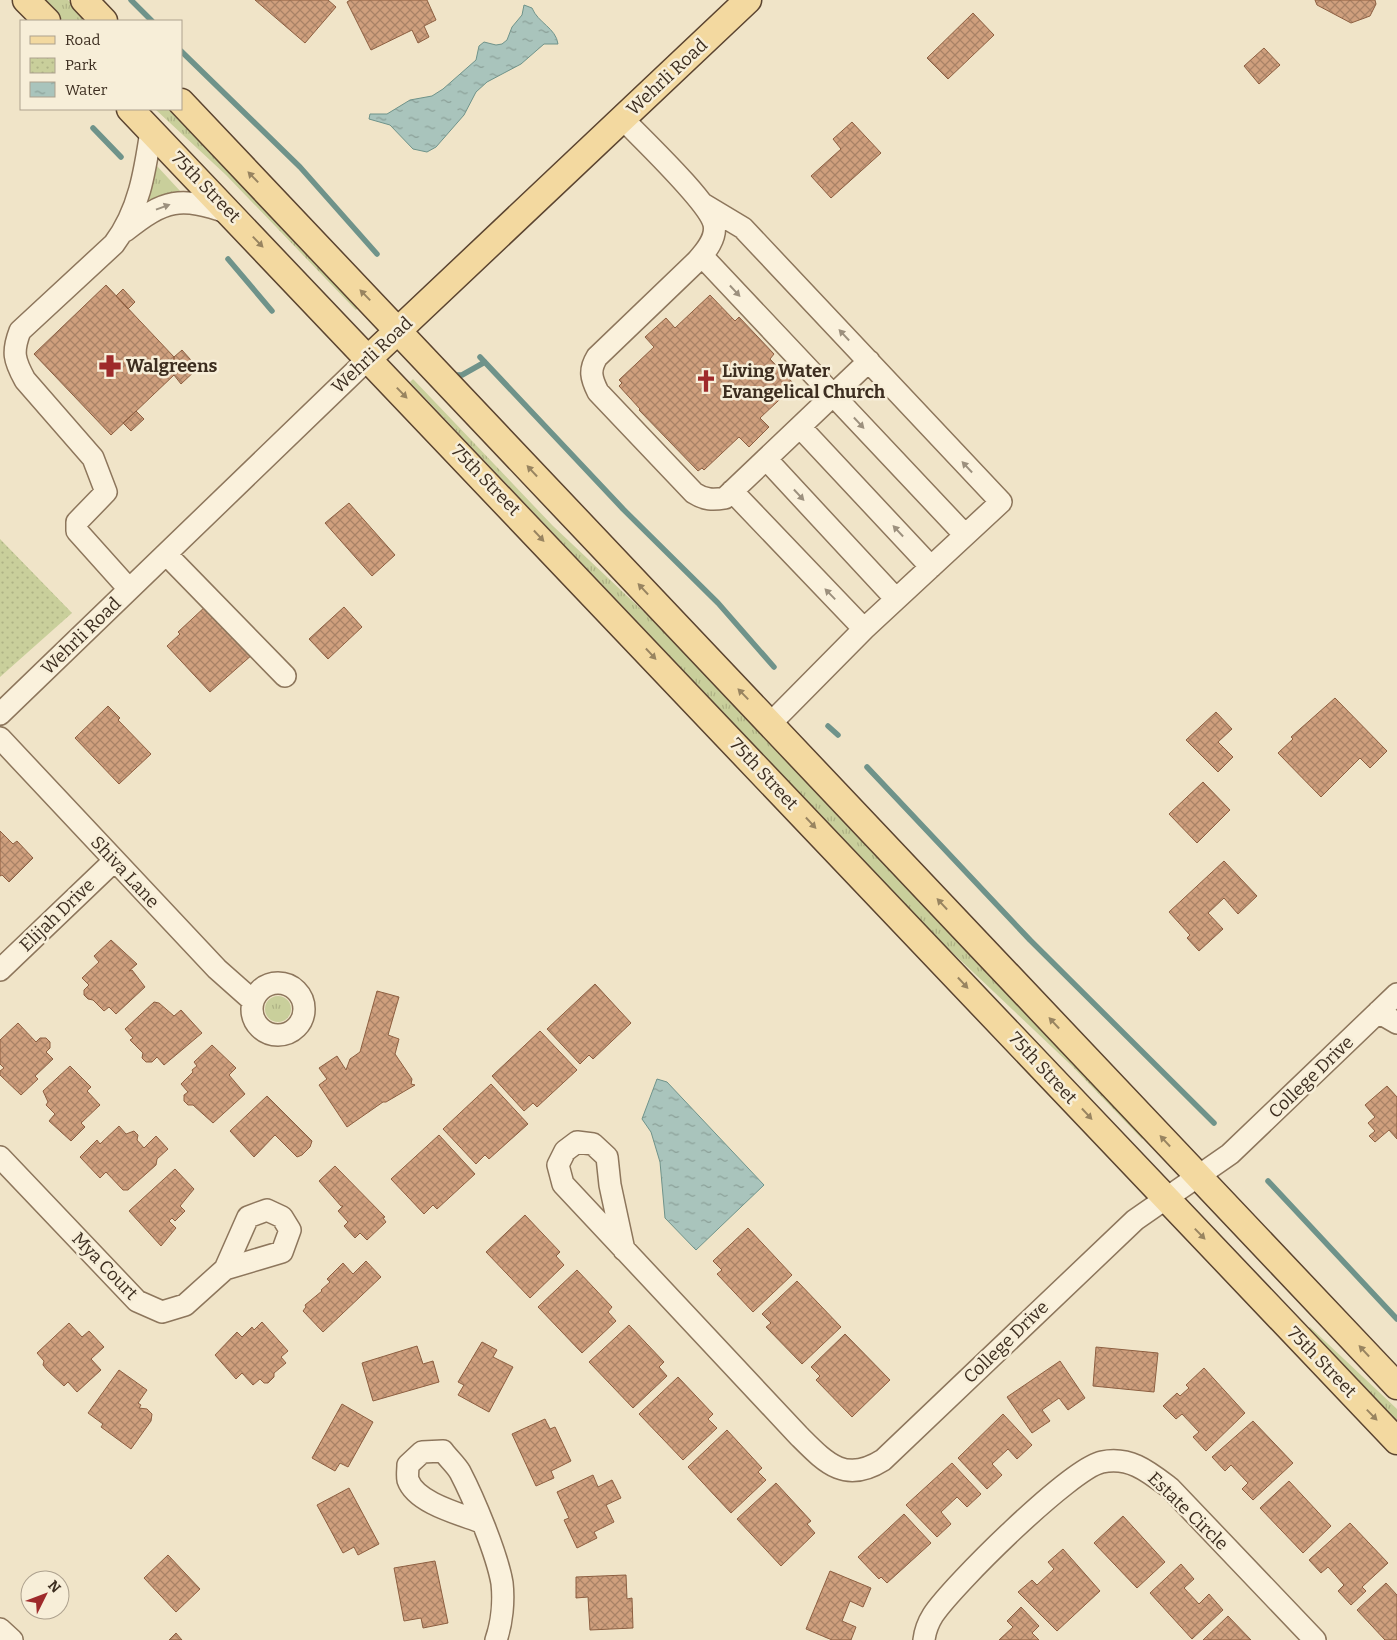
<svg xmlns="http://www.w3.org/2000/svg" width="1397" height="1640" font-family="Bitter,serif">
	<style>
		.grass { fill: url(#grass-tufts) }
		.park { fill: url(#park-dots) }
		.water { fill: url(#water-ripples); stroke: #6f938a }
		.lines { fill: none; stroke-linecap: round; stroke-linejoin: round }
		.stream { stroke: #6f938a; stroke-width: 5.5 }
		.building { fill: url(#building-cross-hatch); stroke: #8d5f41 }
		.minor-casing { stroke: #8d765c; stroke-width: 24 }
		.major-casing { stroke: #5b4430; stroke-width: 29 }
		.minor { stroke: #faf1dc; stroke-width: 21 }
		.major { stroke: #f3d9a0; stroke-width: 26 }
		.oneway { fill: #988460 }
		.oneway2 { fill: #9c907e }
		.labels { text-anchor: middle; stroke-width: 5; stroke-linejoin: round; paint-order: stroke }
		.street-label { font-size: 18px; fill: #3d2e20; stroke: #f7eed8 }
		.poi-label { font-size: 18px; font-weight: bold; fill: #3d2e20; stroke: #f7eed8; text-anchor: start }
	</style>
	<defs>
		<pattern id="grass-tufts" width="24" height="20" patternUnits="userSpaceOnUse" patternTransform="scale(1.25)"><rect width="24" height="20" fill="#c9cf9b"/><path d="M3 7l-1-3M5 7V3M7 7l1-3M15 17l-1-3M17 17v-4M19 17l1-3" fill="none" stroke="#aeb285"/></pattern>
		<pattern id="park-dots" width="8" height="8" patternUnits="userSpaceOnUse" patternTransform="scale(1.25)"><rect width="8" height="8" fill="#c9cf9b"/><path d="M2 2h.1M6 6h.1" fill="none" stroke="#aeb285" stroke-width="1.8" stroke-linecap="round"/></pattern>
		<pattern id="water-ripples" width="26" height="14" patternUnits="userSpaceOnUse" patternTransform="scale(1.25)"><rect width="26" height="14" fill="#a9c4bc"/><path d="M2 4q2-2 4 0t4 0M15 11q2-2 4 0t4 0" fill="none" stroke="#8ba098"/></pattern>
		<pattern id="building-cross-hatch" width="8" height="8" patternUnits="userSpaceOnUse" patternTransform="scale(1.25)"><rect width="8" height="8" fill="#cf9f7d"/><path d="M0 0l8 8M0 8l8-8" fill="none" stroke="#a98266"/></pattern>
	</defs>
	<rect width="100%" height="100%" fill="#f0e4c8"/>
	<path class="grass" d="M43,0H68L88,21H63Z
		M155,109H172L359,306L356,310L351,305L226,175Z
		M157,166L181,192V193L153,201L148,199Z
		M413,379L553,526L679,645L1145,1137L1142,1139L1072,1066L937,938L410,382Z
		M265 1009a13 13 0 1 1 26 0a13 13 0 1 1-26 0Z
		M1310,1327L1397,1409V1423L1308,1329Z"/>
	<path class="park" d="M0,539L72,613L0,677Z"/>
	<path class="water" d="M524,5L532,8C538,23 556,28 558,44H544L521,64L487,82L476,92L464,115L436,147L427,152L413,149L390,125L369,119L370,114H387L410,100L432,96L443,89L476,60L479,46L484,42L496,45L502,44L507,40L512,27L522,15Z
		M657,1079L667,1082L764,1185L696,1250L665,1218L660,1162L651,1132L642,1119Z"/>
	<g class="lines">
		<path class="stream" d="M131,0L152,21
			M181,51L300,167L377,254
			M93,128L121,157
			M228,259L272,311
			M480,357L623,509L718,603L774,667
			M457,375H462L485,362
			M828,726L838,735
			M867,767L1030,940L1214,1123
			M1268,1181L1397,1319"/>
	</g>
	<path class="building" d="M255,0H328L336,7L305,43Z
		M350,0H427L436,20L424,26L429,37L418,43L412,30L371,50L347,2Z
		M1315,0H1375L1376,4L1370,16L1351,23L1317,5Z
		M973,13L994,35L948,79L927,58Z
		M1264,48L1280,65L1259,84L1244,66Z
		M852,122L881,153L831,198L811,176L841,149L833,139Z
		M106,285L174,357V375L111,435L34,354Z
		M123,289L135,302L128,309L116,296Z
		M710,295L735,321L739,317L774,354L770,359L795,385L760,418L769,427L749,447L739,437L704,470L702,468L698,471L639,410L640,409L619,386L622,383L619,380L654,347L645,337L666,318L675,328Z
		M182,350L198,368L181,384L174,375V357Z
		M136,411L144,419L131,431L123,423Z
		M349,503L395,555L372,576L325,523Z
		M207,605L253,654L210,692L167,646L180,634L178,632Z
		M344,607L362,627L328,659L309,639Z
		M1335,698L1387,751L1370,768L1360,758L1321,797L1278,753L1293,739L1291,737Z
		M108,706L120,718L118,720L151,754L119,784L75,738Z
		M1216,712L1232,729L1218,742L1233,757L1218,772L1186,740Z
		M1203,782L1230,810L1197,843L1169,814Z
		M0,831L13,844L17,841L33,858L9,882L2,875L0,876Z
		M1224,861L1257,896L1238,914L1224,898L1208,913L1223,929L1199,951L1187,938L1190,935L1169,912Z
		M111,940L137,964L129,971L132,970L145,987L116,1014L109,1007L104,1011L93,1000L88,999L84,995V990L89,985L82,978L99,962L94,956Z
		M595,984L631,1023L593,1059L589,1055L580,1064L547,1029Z
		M377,991L399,997L388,1035L399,1039L395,1054L412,1079L411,1084L415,1085L386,1102H383L347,1127L319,1085L327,1079L319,1068L337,1056L346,1070L350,1059L360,1052Z
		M154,1002L159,1003L174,1016L181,1010L202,1033L164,1065L157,1057L152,1062H146L142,1058L143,1053L130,1040L133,1038L125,1029Z
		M18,1023L36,1042L40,1038H46L50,1042V1048L46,1052L53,1059L35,1076L38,1079L21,1095L0,1075V1071L4,1068L0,1064V1040Z
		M540,1031L577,1070L537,1107L533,1103L524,1111L492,1076Z
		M212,1045L236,1068L229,1075L245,1094L213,1123L193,1105H188L184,1101V1095L188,1092L181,1084L193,1072L192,1070L197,1066L194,1062Z
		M70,1066L91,1087L87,1091L100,1105L81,1123L85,1127L71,1141L49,1121L55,1114L46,1105L48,1102L43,1091Z
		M491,1084L528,1124L489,1159L485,1155L476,1164L443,1129Z
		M1387,1086L1397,1097V1139L1389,1130L1375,1142L1369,1136L1375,1131L1368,1123L1375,1117L1365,1105Z
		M267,1096L312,1141L310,1147L302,1155L297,1157L275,1135L254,1157L230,1131Z
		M119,1126L126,1134L134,1131L138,1135L137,1140L144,1148L156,1136L168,1149L157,1159L156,1165L128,1190H123L106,1172L100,1178L80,1157L97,1140L100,1144Z
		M439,1135L475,1174L437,1209L433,1205L424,1214L391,1179Z
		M335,1166L385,1217L383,1218L386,1222L367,1240L360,1233L355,1238L344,1226L348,1222L338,1211L343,1206H341L319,1181Z
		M175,1169L194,1189L180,1206L185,1211L175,1221L172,1218L169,1221L176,1228L161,1246L129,1211Z
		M525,1215L560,1252L556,1256L564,1265L530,1298L486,1252Z
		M748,1228L792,1275L753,1312L717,1274L722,1270L713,1261Z
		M366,1261L381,1277L323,1332L303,1311L306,1307L305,1305L322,1291L321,1290L330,1282L327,1279L343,1263L353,1274Z
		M577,1270L612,1307L608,1312L616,1321L582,1353L538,1307Z
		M797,1281L841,1327L802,1364L766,1327L771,1323L762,1314Z
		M262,1322L288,1351L281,1357L286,1363L274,1373V1377L268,1383H264L260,1379L253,1385L242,1373L236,1379L215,1355L237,1332L242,1337L252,1327L254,1330Z
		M69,1323L82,1337L89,1331L104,1347L91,1359L101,1370L77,1392L68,1382L64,1386L47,1370L43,1365L44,1361L37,1353Z
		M629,1325L664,1362L659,1367L667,1376L633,1408L589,1362Z
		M845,1334L890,1380L852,1417L816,1380L820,1376L811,1367Z
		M482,1342L497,1350L493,1357L513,1367L489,1412L458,1395L464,1385L458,1382Z
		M417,1346L423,1364L433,1361L439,1382L373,1401L362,1363Z
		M1096,1347L1158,1353L1154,1392L1093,1386Z
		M1060,1361L1085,1398L1068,1410L1059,1398L1042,1410L1050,1421L1032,1433L1007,1397Z
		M1204,1368L1245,1413L1206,1451L1193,1437L1199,1432L1182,1414L1176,1419L1163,1406L1177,1393L1180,1396L1189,1388L1186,1385Z
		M119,1370L147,1390L138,1403L141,1405L139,1408L147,1409L152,1414L151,1421L131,1449L101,1427L103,1424L88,1413Z
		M678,1377L713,1414L708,1419L717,1428L683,1460L639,1414Z
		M342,1404L373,1422L348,1467L340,1463L335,1471L312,1458Z
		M1003,1414L1032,1445L1017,1459L1008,1449L992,1464L1002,1475L987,1489L958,1458Z
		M545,1419L550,1429L555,1427L571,1461L551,1471L554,1478L536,1486L512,1434Z
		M1253,1421L1293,1463L1253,1500L1242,1489L1248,1483L1231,1465L1225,1471L1212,1457Z
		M727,1430L762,1468L758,1472L766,1480L731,1513L688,1467Z
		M952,1463L981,1494L967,1507L957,1497L941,1512L951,1524L937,1537L906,1505Z
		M593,1475L598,1487L612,1480L621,1498L606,1505L614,1522L594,1532L597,1538L577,1548L564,1520L569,1518L557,1492Z
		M1289,1481L1331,1526L1303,1553L1260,1508Z
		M776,1483L811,1521L807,1524L815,1533L781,1566L737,1519Z
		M349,1488L379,1544L358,1555L354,1547L343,1553L317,1505Z
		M904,1514L931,1543L887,1583L881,1577L879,1579L858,1557Z
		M1123,1516L1165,1562L1137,1588L1094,1543Z
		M1350,1523L1388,1563L1362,1587L1366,1591L1351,1605L1338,1591L1344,1585L1328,1567L1321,1573L1309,1560Z
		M1063,1549L1100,1591L1057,1631L1018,1592L1032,1580L1037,1585L1054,1569L1048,1562Z
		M168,1555L200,1589L176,1612L144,1578Z
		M435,1561L448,1623L423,1628L421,1618L404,1621L394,1568Z
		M1181,1564L1194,1579L1184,1588L1199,1604L1209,1594L1223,1610L1192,1639L1150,1593Z
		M830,1571L871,1588L863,1607L850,1601L842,1621L856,1627L851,1640H832L806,1629Z
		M626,1575L627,1599L632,1598L633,1628L590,1630L588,1597L576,1598V1577Z
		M1386,1583L1397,1595V1640H1385L1357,1610Z
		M1021,1607L1039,1626L1032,1633L1039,1640H999L1013,1627L1007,1621Z
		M1228,1616L1251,1640H1203Z
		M176,1633L182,1640H169Z"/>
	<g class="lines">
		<defs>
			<path id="minor" d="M623,119C641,138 709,202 714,224C717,238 706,251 697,261L597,357C589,370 591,378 598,392L694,493C705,500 713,500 725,498L869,361
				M703,204L743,228L1001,502L864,629L771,723
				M125,231C165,199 180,196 229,213
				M702,256L965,535
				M800,427L931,567
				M766,459L896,599
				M732,491L864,629
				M166,554L285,676
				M129,589L77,531V522L106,492L93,458L25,380C14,360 12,352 20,331L114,244C139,211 145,171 151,131
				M0,714L369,358
				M0,738L217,969L253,1001
				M0,970L114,861
				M252 1009a26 26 0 1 1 52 0a26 26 0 1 1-52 0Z
				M1378,1012L1397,1023
				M0,1157L137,1301L162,1312L185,1305L225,1269L248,1217L267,1210L282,1217L290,1230L282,1252L225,1269
				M624,1250L610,1185L607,1157L593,1144L577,1142L565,1151L558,1165L563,1184L799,1436C826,1463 845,1484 883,1460L1135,1220L1230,1154L1397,994
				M481,1522C460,1514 416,1503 408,1480C407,1476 408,1469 408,1465L422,1452L443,1451C448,1458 456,1465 460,1472C474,1499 497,1554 502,1583C504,1601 502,1623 496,1640
				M0,1629L12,1640
				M924,1640C925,1631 928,1623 933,1615C952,1586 1071,1468 1102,1462C1130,1456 1149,1472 1170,1488L1315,1640"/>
			<path id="major" d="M26,0L47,21
				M84,0L104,21
				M181,102L1397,1386
				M130,109L1397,1441
				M369,358L748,0"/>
		</defs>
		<use href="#minor" class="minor-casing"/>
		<use href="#major" class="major-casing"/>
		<use href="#minor" class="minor"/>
		<use href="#major" class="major"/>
	</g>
	<defs><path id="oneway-solid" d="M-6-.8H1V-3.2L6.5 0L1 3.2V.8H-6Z" transform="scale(1.25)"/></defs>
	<g class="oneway">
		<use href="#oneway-solid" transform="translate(253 177) rotate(-134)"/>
		<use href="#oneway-solid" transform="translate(258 242) rotate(46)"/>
		<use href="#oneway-solid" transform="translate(365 295) rotate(-134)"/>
		<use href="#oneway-solid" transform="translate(402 393) rotate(46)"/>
		<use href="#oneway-solid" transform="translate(532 471) rotate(-133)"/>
		<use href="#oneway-solid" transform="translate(539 536) rotate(47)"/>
		<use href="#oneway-solid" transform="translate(643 589) rotate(-133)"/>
		<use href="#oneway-solid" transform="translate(651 654) rotate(47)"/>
		<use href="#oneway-solid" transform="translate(743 694) rotate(-134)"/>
		<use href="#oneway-solid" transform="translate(811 823) rotate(47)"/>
		<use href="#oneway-solid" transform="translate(942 904) rotate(-133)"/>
		<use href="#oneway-solid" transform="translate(963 983) rotate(47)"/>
		<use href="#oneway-solid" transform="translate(1054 1023) rotate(-133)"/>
		<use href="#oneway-solid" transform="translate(1087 1114) rotate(47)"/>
		<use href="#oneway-solid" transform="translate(1165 1141) rotate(-133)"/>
		<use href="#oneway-solid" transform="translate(1200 1234) rotate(46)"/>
		<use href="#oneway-solid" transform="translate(1364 1351) rotate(-133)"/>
		<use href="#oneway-solid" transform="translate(1372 1415) rotate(46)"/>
	</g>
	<g class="oneway2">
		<use href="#oneway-solid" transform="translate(163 207) rotate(-20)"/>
		<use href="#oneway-solid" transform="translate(735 291) rotate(47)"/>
		<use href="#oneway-solid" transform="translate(844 335) rotate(-133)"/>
		<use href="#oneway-solid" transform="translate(859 423) rotate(47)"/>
		<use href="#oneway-solid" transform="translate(967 467) rotate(-133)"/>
		<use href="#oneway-solid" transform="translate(799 495) rotate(47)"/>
		<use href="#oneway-solid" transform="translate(898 531) rotate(-133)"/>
		<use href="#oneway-solid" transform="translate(830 594) rotate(-134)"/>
	</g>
	<defs>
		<symbol id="pharmacy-bare" viewBox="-9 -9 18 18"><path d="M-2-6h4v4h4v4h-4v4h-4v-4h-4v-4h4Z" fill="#9e2a2b" stroke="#f7eed8" stroke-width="2.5" paint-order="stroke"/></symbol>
		<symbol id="church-bare" viewBox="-9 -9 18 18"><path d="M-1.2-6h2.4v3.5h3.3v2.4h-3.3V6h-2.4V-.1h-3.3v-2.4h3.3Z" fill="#9e2a2b" stroke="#f7eed8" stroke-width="2.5" paint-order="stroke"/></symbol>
	</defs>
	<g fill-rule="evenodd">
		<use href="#pharmacy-bare" x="94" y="350" width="32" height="32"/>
		<use href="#church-bare" x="690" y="365" width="32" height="32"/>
	</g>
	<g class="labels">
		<g class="street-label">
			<text transform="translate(667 77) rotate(-43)" y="6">Wehrli Road</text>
			<text transform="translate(206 187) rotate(46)" y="6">75th Street</text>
			<text transform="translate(372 355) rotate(-43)" y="6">Wehrli Road</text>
			<text transform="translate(486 480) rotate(46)" y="6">75th Street</text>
			<text transform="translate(81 636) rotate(-44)" y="6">Wehrli Road</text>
			<text transform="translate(764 774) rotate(47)" y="6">75th Street</text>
			<text transform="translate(125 872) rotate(47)" y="6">Shiva Lane</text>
			<text transform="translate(57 915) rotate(-44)" y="6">Elijah Drive</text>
			<text transform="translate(1043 1068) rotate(47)" y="6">75th Street</text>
			<text transform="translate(1311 1077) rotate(-44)" y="6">College Drive</text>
			<text transform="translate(105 1266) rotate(46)" y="6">Mya Court</text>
			<text transform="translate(1006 1342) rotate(-44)" y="6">College Drive</text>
			<text transform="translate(1322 1362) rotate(46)" y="6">75th Street</text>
			<text transform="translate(1188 1511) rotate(44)" y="6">Estate Circle</text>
		</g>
		<g class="poi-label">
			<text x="126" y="372">Walgreens</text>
			<text x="722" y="377">Living Water<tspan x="722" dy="21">Evangelical Church</tspan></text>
		</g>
	</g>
	<rect x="20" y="20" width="162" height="90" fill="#f7eed8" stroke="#ada18e"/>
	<rect x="30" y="36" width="25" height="8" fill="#f3d9a0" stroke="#ada18e"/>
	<text x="65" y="45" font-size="15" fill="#3d2e20">Road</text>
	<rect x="30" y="58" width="25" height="15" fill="url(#park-dots)" stroke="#ada18e"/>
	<text x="65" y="70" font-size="15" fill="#3d2e20">Park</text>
	<rect x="30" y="82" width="25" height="15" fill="url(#water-ripples)" stroke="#ada18e"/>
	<text x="65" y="95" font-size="15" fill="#3d2e20">Water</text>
	<g transform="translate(45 1595) rotate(48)"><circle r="24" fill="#f7eed8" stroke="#ada18e"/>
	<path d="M0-4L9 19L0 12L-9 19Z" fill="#9e2a2b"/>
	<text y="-8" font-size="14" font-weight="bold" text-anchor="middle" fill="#3d2e20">N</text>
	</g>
</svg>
